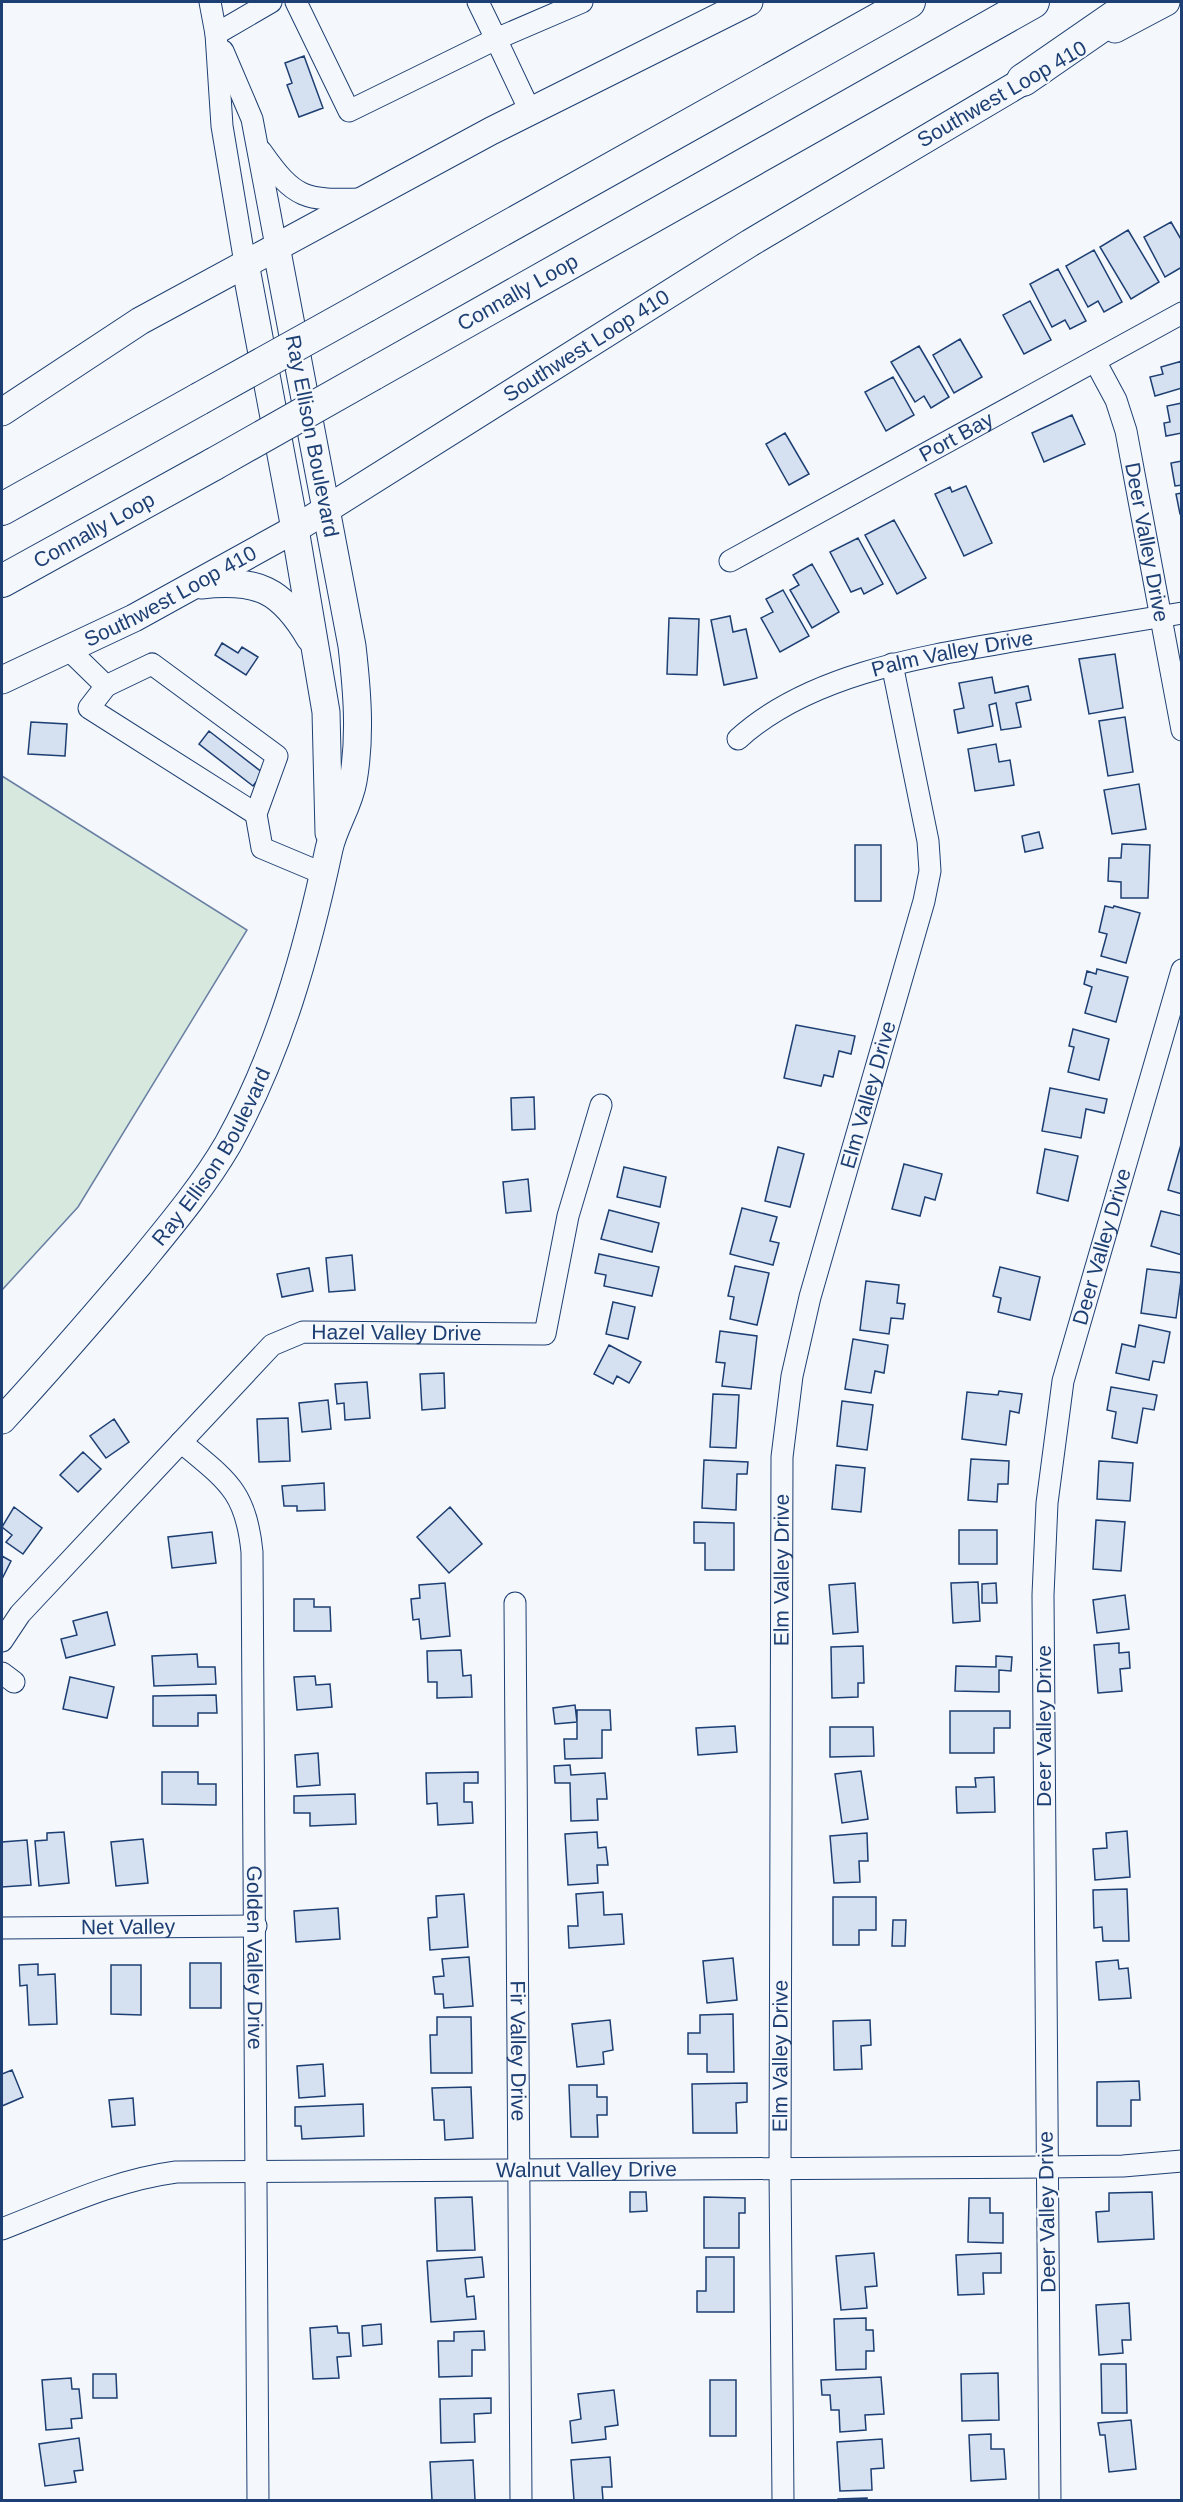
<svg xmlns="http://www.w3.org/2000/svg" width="1183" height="2502" font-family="Arial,sans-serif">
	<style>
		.green { fill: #d7e8df; stroke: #687fa3; stroke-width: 1.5 }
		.building { fill: #d5e0f0; stroke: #1d3f73; stroke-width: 1.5 }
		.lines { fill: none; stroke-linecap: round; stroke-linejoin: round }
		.minor-casing { stroke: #1d3f73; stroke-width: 23 }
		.major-casing { stroke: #1d3f73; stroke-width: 29 }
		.highway-casing { stroke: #1d3f73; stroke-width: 34 }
		.minor { stroke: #f4f7fb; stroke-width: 21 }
		.major { stroke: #f4f7fb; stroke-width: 27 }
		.highway { stroke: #f4f7fb; stroke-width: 32 }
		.highway-bridge-casing { stroke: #1d3f73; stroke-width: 34; stroke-linecap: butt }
		.highway-bridge { stroke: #f4f7fb; stroke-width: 32 }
		.labels { text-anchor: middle; stroke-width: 4.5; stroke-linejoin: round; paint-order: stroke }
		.street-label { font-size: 21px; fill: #1d3f73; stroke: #f4f7fb }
	</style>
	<rect width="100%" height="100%" fill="#f4f7fb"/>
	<path class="green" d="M2,776L247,930L78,1207L2,1290Z"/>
	<path class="building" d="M304,56L323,108L299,117L287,85L292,83L285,63Z
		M1171,222L1182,241V267L1165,277L1144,237Z
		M1128,230L1159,282L1131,299L1100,247Z
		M1094,250L1122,302L1104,312L1098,301L1088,307L1066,266Z
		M1058,269L1086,321L1070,329L1065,320L1052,327L1030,284Z
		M1030,301L1051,340L1024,354L1003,315Z
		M960,339L982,377L954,393L933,355Z
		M919,346L949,397L931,408L924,396L915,402L891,362Z
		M1182,361V388L1155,396L1150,377L1163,374L1161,367Z
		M893,377L914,415L886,431L865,392Z
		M1182,403V433L1166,436L1164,423L1170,422L1167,406Z
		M1072,415L1085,444L1044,462L1032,433Z
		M785,433L809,474L789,485L766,444Z
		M1182,461V485L1175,486L1171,463Z
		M966,486L992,543L964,556L935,494L950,487L952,492Z
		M1182,493V514H1180L1176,494Z
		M894,520L926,578L897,594L865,535Z
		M858,538L883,584L864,594L861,588L851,592L830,552Z
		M812,564L839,612L812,628L790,590L799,585L793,575Z
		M783,590L809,636L780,652L761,618L773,612L766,599Z
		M730,616L733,632L746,629L757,678L724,685L711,620Z
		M669,618L699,619L697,675L667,674Z
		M222,643L238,653L242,647L258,657L246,675L215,655Z
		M1115,654L1123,708L1089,714L1079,659Z
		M992,677L995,693L1028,686L1031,700L1016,703L1021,727L1001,730L996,703L989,705L993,726L958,733L954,710L964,708L959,683Z
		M1125,717L1133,772L1108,776L1099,721Z
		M31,722L67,724L65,756L28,754Z
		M209,731L263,773L253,786L199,744Z
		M996,744L999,762L1010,760L1014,785L975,791L968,749Z
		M1139,784L1146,829L1112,834L1104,790Z
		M1039,832L1043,848L1025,852L1022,836Z
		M1122,844L1150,845L1148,898H1121V882L1108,881L1109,858H1121Z
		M855,845H881V901H855Z
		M1105,906L1113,908L1114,906L1140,913L1126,963L1101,956L1107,934L1099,932Z
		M1097,969L1128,977L1116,1022L1085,1013L1092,987L1084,984L1087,971L1096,974Z
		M796,1025L855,1036L851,1054L839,1051L833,1077L824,1075L821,1086L784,1078Z
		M1073,1029L1109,1039L1099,1080L1068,1072L1074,1047L1069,1046Z
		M1050,1088L1107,1099L1104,1113L1086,1109L1081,1138L1042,1131Z
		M534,1097L535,1129L512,1130L511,1098Z
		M1182,1141V1194L1168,1190Z
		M778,1147L804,1154L790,1207L765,1201Z
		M1045,1149L1078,1156L1068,1201L1037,1193Z
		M904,1164L942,1174L935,1200L925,1197L920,1216L892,1209Z
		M624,1167L666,1177L660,1207L617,1197Z
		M528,1179L531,1211L506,1213L503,1182Z
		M742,1208L777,1217L770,1241L779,1243L773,1265L730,1254Z
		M609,1210L659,1223L652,1252L601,1239Z
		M1161,1211L1182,1216V1255L1151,1246Z
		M599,1254L659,1267L652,1296L604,1286L606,1275L595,1273Z
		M352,1255L355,1290L329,1292L326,1258Z
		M735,1266L769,1273L757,1325L730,1319L734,1297L728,1296Z
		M1000,1267L1040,1277L1030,1320L998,1312L1001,1298L993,1296Z
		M309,1268L313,1291L282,1297L277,1274Z
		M1147,1269L1182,1273L1176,1318L1141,1313Z
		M866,1281L899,1285L897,1303L905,1304L903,1319L891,1318L889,1334L860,1330Z
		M613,1302L635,1307L628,1339L606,1334Z
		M1139,1325L1170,1332L1164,1363L1153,1361L1149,1380L1116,1373L1122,1344L1135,1347Z
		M720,1331L757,1336L751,1389L722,1386L725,1363L716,1362Z
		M853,1339L888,1345L884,1373L875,1371L871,1393L845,1389Z
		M609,1345L641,1362L629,1383L617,1376L613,1384L594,1374Z
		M444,1373L445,1408L422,1410L420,1374Z
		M367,1382L370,1418L345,1420L344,1403L337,1404L335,1384Z
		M1111,1387L1157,1395L1154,1410L1143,1408L1137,1443L1112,1438L1116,1412L1107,1410Z
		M999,1391L1022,1394L1019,1413L1010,1411L1006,1445L962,1439L967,1392L998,1395Z
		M713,1394L739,1395L736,1448L710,1447Z
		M328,1400L331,1429L302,1432L299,1403Z
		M842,1401L873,1405L867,1450L837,1446Z
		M288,1418L290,1461L259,1462L257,1419Z
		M114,1419L129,1442L106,1458L90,1436Z
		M83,1452L101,1469L78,1492L60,1475Z
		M971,1459L1009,1461L1008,1484H998L997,1502L968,1500Z
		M704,1460L748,1462L747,1474H737L736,1510L702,1508Z
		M1099,1461L1133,1463L1130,1501L1097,1499Z
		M836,1465L865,1468L861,1512L832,1509Z
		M324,1483L325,1510L297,1511V1506H284L282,1486Z
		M14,1507L42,1528L23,1554L6,1542L12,1535L2,1527Z
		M450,1507L482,1544L449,1573L417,1537Z
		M1096,1520L1125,1522L1121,1571L1093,1569Z
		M694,1522L734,1523V1570H705V1543H694Z
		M959,1530H997V1564H959Z
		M212,1532L216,1563L172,1568L168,1537Z
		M2,1556L11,1561L2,1579Z
		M978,1582L980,1621L953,1623L951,1583Z
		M445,1583L450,1636L421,1639L419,1619L413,1620L411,1599L420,1598L419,1585Z
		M855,1583L858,1632L833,1634L829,1585Z
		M996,1583L997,1603H982V1584Z
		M1125,1595L1129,1629L1097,1633L1093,1600Z
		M294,1599H314V1607H330L331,1631H294Z
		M107,1612L115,1645L66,1658L61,1639L77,1635L73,1621Z
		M1119,1643V1653L1129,1652L1130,1668L1120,1669L1122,1691L1098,1693L1094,1645Z
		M863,1646L864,1683H858V1697L832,1698L831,1647Z
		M461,1650L463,1676L471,1675L472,1697L437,1698V1682H428L427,1651Z
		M197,1654L198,1667H215L216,1684L154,1686L152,1656Z
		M996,1656L1012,1657L1011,1671L999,1670V1692L955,1691L956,1666L996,1667Z
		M315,1676L316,1685L330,1684L332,1707L297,1710L294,1677Z
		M70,1677L114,1687L107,1718L63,1709Z
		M216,1695L217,1713H198V1726H153V1696Z
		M575,1705L577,1722L555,1724L553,1708Z
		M577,1710H610L611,1730H602V1758L565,1759L564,1739H577Z
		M950,1711H1010V1728H994V1753H950Z
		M735,1726L737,1752L698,1755L696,1728Z
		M830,1727H873L874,1756L830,1757Z
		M318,1753L320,1785L297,1787L295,1755Z
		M570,1765L571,1775L605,1773L607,1799H597L598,1820L571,1821L570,1783H555L554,1766Z
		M861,1771L868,1819L842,1823L835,1774Z
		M162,1772H198V1784H216V1805L162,1804Z
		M478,1772V1783H464V1802H472L473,1823L438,1825L437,1803L427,1804L426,1773Z
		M994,1777L995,1812L957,1813L956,1787H976L975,1778Z
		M355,1794L356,1824L310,1826V1813H294V1796Z
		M1127,1831L1130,1877L1095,1880L1093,1849L1107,1848L1106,1833Z
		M64,1832L69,1883L39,1886L35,1841L47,1840V1833Z
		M597,1832L598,1848L606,1847L608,1865H597L598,1883L568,1885L565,1834Z
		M867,1833L868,1861H859L860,1882L834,1883L830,1836Z
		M143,1839L148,1883L116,1886L111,1842Z
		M27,1840L31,1885L2,1887V1842Z
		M1127,1889L1129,1941H1103L1102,1927L1094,1928L1093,1890Z
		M603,1892L604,1915L622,1914L624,1944L569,1948L568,1926H578L576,1894Z
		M464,1894L468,1947L430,1950L428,1918L437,1917L436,1896Z
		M833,1897H876V1930H859V1945H833Z
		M338,1908L340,1939L296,1942L294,1911Z
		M893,1920H906L905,1946H892Z
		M469,1957L473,2006L444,2008L443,1994H435L433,1977L444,1976L442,1959Z
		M733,1958L737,2000L707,2003L703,1961Z
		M1118,1960L1119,1969L1128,1968L1131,1998L1099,2000L1096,1962Z
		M190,1963H221V2008H190Z
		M38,1964V1975L55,1974L57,2024L29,2025L27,1985L20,1986L19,1965Z
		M111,1965H141V2015L111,2014Z
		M733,2014L734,2072H707V2054H688V2033H700V2015Z
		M437,2017H471L472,2073H431L430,2035H437Z
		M610,2020L613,2050L603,2052L604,2064L577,2067L572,2024Z
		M870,2020L871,2045L861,2046L862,2069L834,2070L833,2021Z
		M323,2064L325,2096L299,2098L297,2066Z
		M12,2070L23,2097L2,2106V2074Z
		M1139,2081L1140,2100H1131V2126H1097V2082Z
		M747,2083V2102L736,2103L737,2133H693L692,2084Z
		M569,2085H597V2097H607V2115H597L598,2137H571Z
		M471,2087L473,2138L445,2140L444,2120H434L432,2088Z
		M133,2098L135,2125L112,2127L109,2100Z
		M363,2104L364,2136L302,2139L301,2126H295V2107Z
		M630,2192H646L647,2211L630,2212Z
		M1152,2192L1154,2239L1098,2242L1096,2212L1109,2211V2193Z
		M472,2197L475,2250L437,2251L435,2198Z
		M704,2197L745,2198V2213H739V2248H704Z
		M969,2198H990V2213H1003V2243L968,2242Z
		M874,2253L877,2286L865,2287L867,2308L841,2310L836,2256Z
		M1001,2253V2273H983L984,2294L958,2295L956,2255Z
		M482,2257L484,2277L465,2279L467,2297L474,2296L476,2319L431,2322L427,2261Z
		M706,2257H734V2312H697V2291H706Z
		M1129,2303L1131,2340H1122L1123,2353L1099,2355L1096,2305Z
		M866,2318V2330H873L874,2351H866V2369L836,2370L834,2319Z
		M381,2324L382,2344L363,2346L362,2326Z
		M337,2326L338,2333H349L351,2356L337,2357L339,2378L313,2379L310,2328Z
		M484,2331L485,2350H472V2376L439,2377L438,2341H454V2332Z
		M1101,2364H1126L1127,2413H1102Z
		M998,2373L999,2420L962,2421L961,2374Z
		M93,2374H116L117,2398H93Z
		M881,2377L884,2414L865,2415L866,2430L840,2432L839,2410H831L830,2395H822L821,2380Z
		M71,2378L72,2389H79L82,2418L71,2419L72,2428L46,2430L42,2380Z
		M710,2380H736V2436H710Z
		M614,2390L618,2425L605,2427L606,2439L572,2443L570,2421L581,2419L578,2394Z
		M491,2398V2413L474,2414L475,2442L441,2443L440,2399Z
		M1131,2420L1136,2469L1109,2472L1105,2435H1100L1098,2423Z
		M991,2434V2449H1004L1006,2479L971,2481L969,2435Z
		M79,2438L83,2470L74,2471L76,2482L45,2486L39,2444Z
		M882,2439L884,2468L871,2469L872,2490L840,2491L837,2442Z
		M610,2457L612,2487H602L603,2500H574L571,2460Z
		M473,2460L475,2500H432L430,2462Z
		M867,2498V2500H838V2499Z"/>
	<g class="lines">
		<defs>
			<g id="minor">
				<path d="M210,2L216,34L222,126L245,263"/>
				<path d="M296,2L349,111L496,39L530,111"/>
				<path d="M478,2L496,39L582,2"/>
				<path d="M216,34L271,2"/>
				<path d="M223,51L252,119L276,246"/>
				<path d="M261,151C296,201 305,200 365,199"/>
				<path id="s1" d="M1095,361L1116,400L1126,431L1182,730"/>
				<path id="s2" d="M730,561L1182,313"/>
				<path d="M68,649L106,686L152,664L277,756L256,814L262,848L324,874"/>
				<path d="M106,686L89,708L256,814"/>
				<path id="s3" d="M738,739C810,673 926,656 1019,640C1073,631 1127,622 1182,613"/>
				<path id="s4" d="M181,1442C226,1480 246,1490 252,1552L258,2500"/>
				<path id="s5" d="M515,1603L521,2500"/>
				<path id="s6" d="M2,1641L20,1614L272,1345L303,1332L545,1334L568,1216L601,1105"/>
				<path d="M2,1673L14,1682"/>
				<path id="s7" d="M2,1928L256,1926"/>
				<path id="s8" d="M2,2229C59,2207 115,2180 176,2172L1046,2167L1123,2166L1182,2161"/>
				<path id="s9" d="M783,2500L780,2170L782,1457L792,1376L810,1297L924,901L930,871L928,841L892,664"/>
				<path id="s10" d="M1050,2500L1043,1595L1047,1503L1063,1381L1182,970"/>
			</g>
			<g id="major">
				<path d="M1115,29L1166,2"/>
				<path d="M245,263L295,529L326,712L329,833"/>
				<path d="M2,412L140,321L491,131L749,2"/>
				<path d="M201,585C258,579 281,589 310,638"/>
				<path id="s11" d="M2,680L134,618L295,529L750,243L1042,70"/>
				<path id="s12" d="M2,1420C49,1369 94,1317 139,1264C170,1226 203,1187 228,1144C279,1052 307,952 329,849C334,826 349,805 353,781C361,736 357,690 352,646L276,246"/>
			</g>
			<g id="highway">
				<path d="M1023,80L1136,2"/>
				<path d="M366,306L909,2"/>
				<path id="s13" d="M373,374L1033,2"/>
				<path d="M2,509L199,399"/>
				<path id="s14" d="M2,581L214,464"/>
			</g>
		</defs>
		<use href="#minor" class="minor-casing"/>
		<use href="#major" class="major-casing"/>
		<use href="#highway" class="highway-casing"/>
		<use href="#minor" class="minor"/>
		<use href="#major" class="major"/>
		<use href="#highway" class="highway"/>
		<defs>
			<path id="highway-bridge" d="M199,399L366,306
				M214,464L373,374"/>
		</defs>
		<use href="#highway-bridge" class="highway-bridge-casing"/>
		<use href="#highway-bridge" class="highway-bridge"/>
	</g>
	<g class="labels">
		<g class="street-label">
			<text transform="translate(1002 94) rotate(-30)" y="7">Southwest Loop 410</text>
			<text dy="7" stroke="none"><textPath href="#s13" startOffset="166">Connally Loop</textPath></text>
			<text dy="7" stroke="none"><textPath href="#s11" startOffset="674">Southwest Loop 410</textPath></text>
			<text transform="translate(312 436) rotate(79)" y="7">Ray Ellison Boulevard</text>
			<text dy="7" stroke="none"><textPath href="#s2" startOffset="258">Port Bay</textPath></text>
			<text dy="7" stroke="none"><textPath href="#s14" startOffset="105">Connally Loop</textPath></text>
			<text dy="7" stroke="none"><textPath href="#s1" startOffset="190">Deer Valley Drive</textPath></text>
			<text dy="7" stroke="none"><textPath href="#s11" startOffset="188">Southwest Loop 410</textPath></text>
			<text dy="7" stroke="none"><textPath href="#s3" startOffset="234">Palm Valley Drive</textPath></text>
			<text dy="7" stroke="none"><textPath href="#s9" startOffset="1416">Elm Valley Drive</textPath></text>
			<text dy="7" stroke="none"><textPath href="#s12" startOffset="338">Ray Ellison Boulevard</textPath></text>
			<text dy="7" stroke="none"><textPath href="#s10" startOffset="1260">Deer Valley Drive</textPath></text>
			<text dy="7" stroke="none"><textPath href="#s6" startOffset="528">Hazel Valley Drive</textPath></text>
			<text dy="7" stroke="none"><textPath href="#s9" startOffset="930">Elm Valley Drive</textPath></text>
			<text transform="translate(1044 1726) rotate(-90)" y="7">Deer Valley Drive</text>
			<text dy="7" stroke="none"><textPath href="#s7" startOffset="126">Net Valley</textPath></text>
			<text dy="7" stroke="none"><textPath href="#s4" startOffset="542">Golden Valley Drive</textPath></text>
			<text dy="7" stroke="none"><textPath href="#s5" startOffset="448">Fir Valley Drive</textPath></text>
			<text dy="7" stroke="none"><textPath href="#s9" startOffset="444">Elm Valley Drive</textPath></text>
			<text dy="7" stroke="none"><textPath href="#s8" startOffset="594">Walnut Valley Drive</textPath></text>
			<text transform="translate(1047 2212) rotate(-91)" y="7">Deer Valley Drive</text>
		</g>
	</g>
	<rect width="1183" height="2502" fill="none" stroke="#1d3f73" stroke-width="6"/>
</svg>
